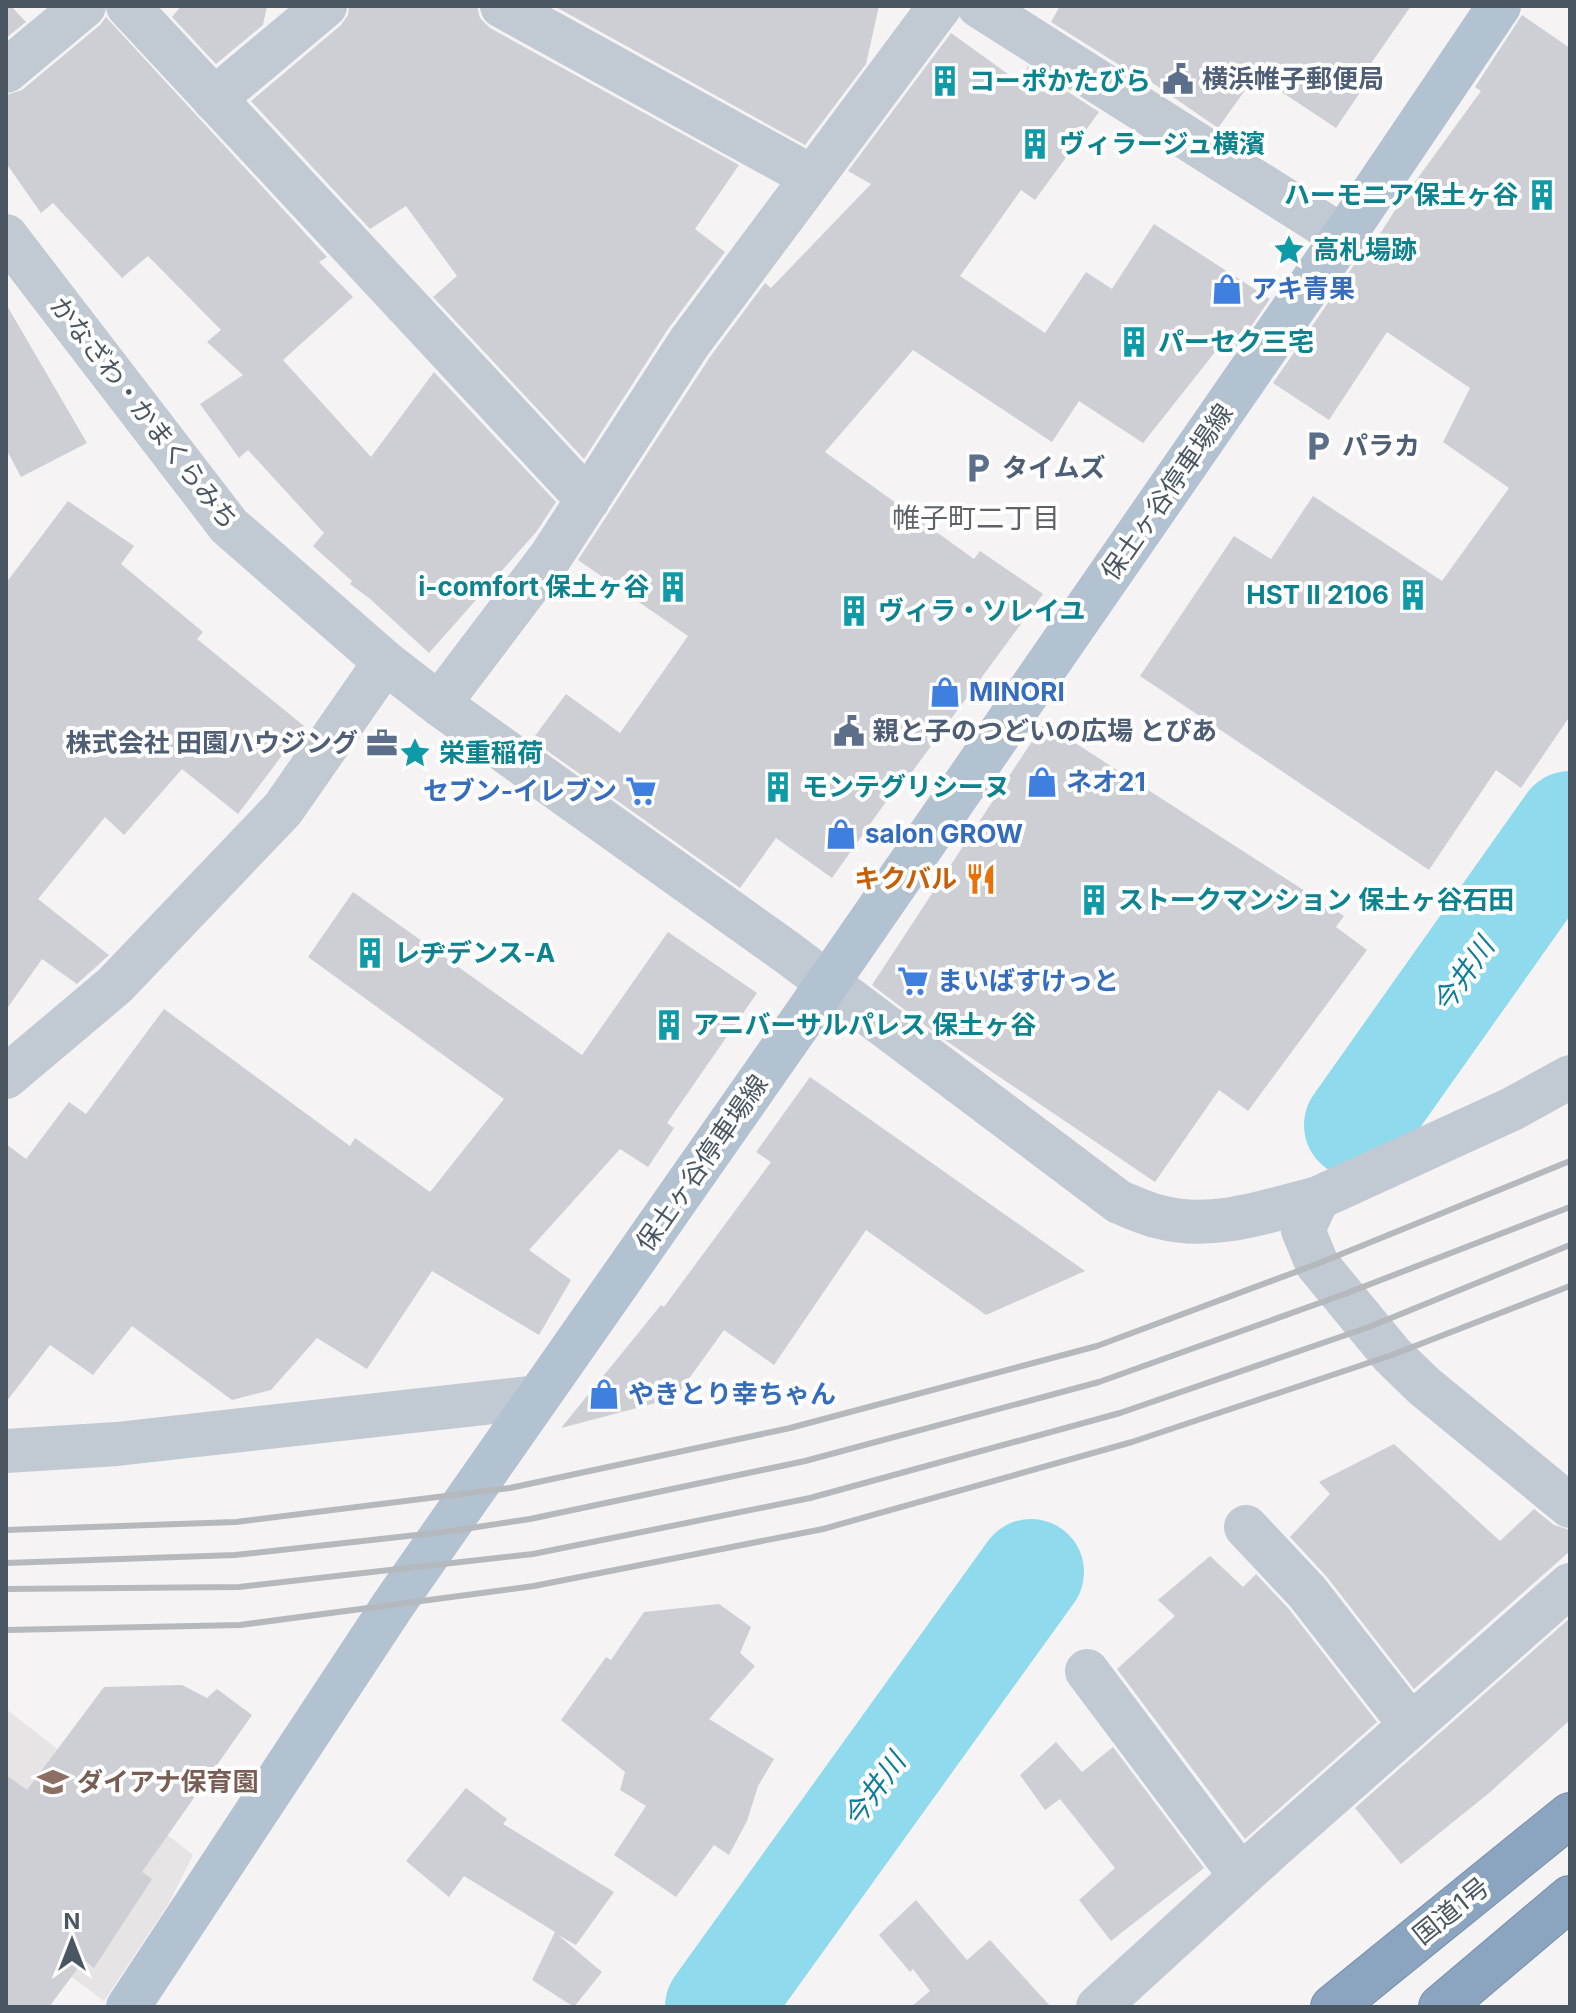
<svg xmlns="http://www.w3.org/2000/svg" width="1576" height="2013" font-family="Inter,'Noto Sans JP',sans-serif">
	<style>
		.education { fill: #e6e4e5 }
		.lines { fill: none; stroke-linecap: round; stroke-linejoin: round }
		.river { stroke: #90daee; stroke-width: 106 }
		.building { fill: #cdcfd5 }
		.highway-casing { stroke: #7690ad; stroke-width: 46 }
		.minor { stroke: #c1cad2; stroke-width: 44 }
		.major { stroke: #b3c2d1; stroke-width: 44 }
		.highway { stroke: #8ba5c1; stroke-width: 44 }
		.rail { stroke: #b5b8bd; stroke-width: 6 }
		.labels { text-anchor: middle; stroke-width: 8; stroke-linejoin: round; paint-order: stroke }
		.service-label { font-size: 26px; font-weight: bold; fill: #4e5e75; stroke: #fff; text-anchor: start }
		.culture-label { font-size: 26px; font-weight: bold; fill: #0d838f; stroke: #fff; text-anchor: start }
		.shop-label { font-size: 26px; font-weight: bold; fill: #366cbe; stroke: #fff; text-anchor: start }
		.street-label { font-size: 26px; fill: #4a5661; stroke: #fff }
		.food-label { font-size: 26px; font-weight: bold; fill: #c56008; stroke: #fff; text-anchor: end }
		.education-label { font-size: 26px; font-weight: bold; fill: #785e54; stroke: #fff; text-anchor: start }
		.neighbourhood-label { font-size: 28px; fill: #5f6368; stroke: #fff }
		.water-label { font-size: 28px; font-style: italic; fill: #0c7c9b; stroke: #fff }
	</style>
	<rect width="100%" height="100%" fill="#f5f3f3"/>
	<path class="education" d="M6,1709L193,1855L169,1903L104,2001L6,1928Z"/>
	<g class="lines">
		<path class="river" d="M1357,1125L1570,824
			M718,2007L1031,1572"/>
	</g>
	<path class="building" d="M6,6H11L26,22L6,38Z
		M181,6H267L263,25L216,64L172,17Z
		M349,6H477L480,18L490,28L739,165L695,229L725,252L668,329L584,459L433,297L457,276L406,206L370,229L251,101L341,25L348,15Z
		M554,6H879L866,64L805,145Z
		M1060,6H1411L1365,72L1371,76L1336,128L1256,75L1218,128L1131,68L1129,71L1051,22Z
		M1522,15L1570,48V716L1521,788L1496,770L1429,870L1140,676L1234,536L1271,559L1313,496L1442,581L1509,488L1443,442L1470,388L1387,332L1329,420L1273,383L1356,262L1360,265L1399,204L1481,91L1475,87Z
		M106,17L327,257L319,262L353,297L283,360L371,457L434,372L556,502L537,531L429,653L369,598L350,584L352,581L313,546L324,533L248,450L239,458L200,404L243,375L207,342L221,330L148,256L122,278L53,203L41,213L6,163V95L22,90L100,25Z
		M951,33L1019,82L1028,66L1099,112L1035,200L1021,190L960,276L1045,333L1086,272L1112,289L1154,224L1270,299L1231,355L1219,347L1143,443L1079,401L1052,442L913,350L825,452L974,559L980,551L1043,594L898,791L895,789L832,878L776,838L740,888L532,740L566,694L620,733L688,636L578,560L710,357L765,283L771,288L871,184L848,171Z
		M6,304L87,443L21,477L6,449Z
		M68,501L134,546L121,564L203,632L197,639L304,726L238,814L182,769L124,835L105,817L38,899L109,955L77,984L42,959L6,1010V583Z
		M1044,723L1344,916L1336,927L1367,950L1248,1111L1219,1090L1155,1182L942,1038L872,985Z
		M353,892L582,1055L668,932L757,993L667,1123L674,1128L648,1167L620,1149L529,1250L571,1280L539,1335L432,1271L367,1369L317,1338L271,1390L232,1400L132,1326L93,1375L50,1345L6,1402V1144L26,1159L69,1102L86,1114L164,1009L350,1146L355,1138L430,1192L504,1099L308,957Z
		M810,1077L1085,1271L986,1315L866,1230L774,1365L724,1330L675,1398L561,1428L661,1305L664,1307L771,1162L756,1152Z
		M1394,1444L1500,1541L1534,1509L1554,1525L1570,1530V1551L1414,1689L1327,1577L1290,1537L1330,1494L1319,1482Z
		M1210,1556L1243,1587L1256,1574L1288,1608L1377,1722L1245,1839L1117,1669L1175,1616L1158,1600Z
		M719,1604L751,1627L740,1653L755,1666L709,1719L774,1759L758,1786L747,1821L729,1855L714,1845L676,1897L614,1855L646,1806L620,1790L625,1772L561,1720L606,1657L611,1660L644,1612Z
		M1570,1618V1720L1489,1793L1401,1864L1355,1808Z
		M182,1685L207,1698L217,1689L252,1715L142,1872L152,1879L94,1968L84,1960L49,2007H6V1775L27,1790L104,1687Z
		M1056,1742L1082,1772L1113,1747L1204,1868L1111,1941L1079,1900L1115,1868L1060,1799L1045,1810L1020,1775Z
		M466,1788L507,1819L503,1824L614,1892L576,1945L558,1935L602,1972L574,2007L532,1980L555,1932L464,1876L449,1897L406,1861Z
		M916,1900L967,1960L990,1940L1051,2007H911L930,1991L913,1969L910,1972L879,1935Z"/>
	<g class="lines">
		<defs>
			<path id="highway" d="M1333,2007L1570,1815
				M1441,2007L1570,1898"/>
		</defs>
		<use href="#highway" class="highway-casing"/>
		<path class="minor" d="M128,6L588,500
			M502,6L812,177
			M979,6L1343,237
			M6,71L84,6
			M214,99L325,6
			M6,236L229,526L385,662L439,704L788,953L1119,1202C1132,1207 1146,1214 1160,1217C1212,1231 1268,1211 1318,1198
			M439,704L551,556L689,343L940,6
			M6,1077L115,985L283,809L385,662
			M1570,1077L1512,1109L1318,1198L1303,1230L1317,1264L1392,1355L1424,1386L1570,1506
			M6,1451L117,1444L538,1397
			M1246,1527L1307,1592L1410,1724
			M1087,1671L1241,1876
			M1098,2007L1272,1848L1570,1585"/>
		<path class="major" d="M128,2007L393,1605L806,1014L1343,237L1499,6"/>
		<use href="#highway" class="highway"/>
		<path class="rail" d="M6,1530L236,1522L510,1488L790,1428L1097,1346L1317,1264L1570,1161
			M6,1563L235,1555L444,1532L530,1519L805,1461L1099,1382L1342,1295L1570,1207
			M6,1589L239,1587L533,1554L810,1498L1120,1413L1369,1327L1570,1245
			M6,1630L240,1625L534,1586L823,1529L1132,1442L1392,1355L1570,1286"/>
	</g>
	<defs>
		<symbol id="civic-bare" viewBox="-9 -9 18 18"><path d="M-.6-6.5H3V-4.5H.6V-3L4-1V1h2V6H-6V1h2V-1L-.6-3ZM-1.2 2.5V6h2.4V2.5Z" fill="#5c6f8a" stroke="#fff" stroke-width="2.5" paint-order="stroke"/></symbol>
		<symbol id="building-bare" viewBox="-9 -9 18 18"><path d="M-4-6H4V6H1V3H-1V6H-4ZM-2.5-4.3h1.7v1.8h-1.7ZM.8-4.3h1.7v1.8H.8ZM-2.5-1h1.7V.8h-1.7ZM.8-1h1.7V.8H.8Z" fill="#0f9aa8" stroke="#fff" stroke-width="2.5" paint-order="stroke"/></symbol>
		<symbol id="sight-bare" viewBox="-9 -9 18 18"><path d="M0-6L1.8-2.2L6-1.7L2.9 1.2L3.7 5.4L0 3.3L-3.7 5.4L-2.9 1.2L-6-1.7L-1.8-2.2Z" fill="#0f9aa8" stroke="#fff" stroke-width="2.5" paint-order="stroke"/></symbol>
		<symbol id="shop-bare" viewBox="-9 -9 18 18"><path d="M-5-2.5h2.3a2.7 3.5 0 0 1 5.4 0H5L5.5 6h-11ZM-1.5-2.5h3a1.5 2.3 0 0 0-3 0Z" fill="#3f7fe0" stroke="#fff" stroke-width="2.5" paint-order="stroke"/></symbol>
		<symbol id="parking-bare" viewBox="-9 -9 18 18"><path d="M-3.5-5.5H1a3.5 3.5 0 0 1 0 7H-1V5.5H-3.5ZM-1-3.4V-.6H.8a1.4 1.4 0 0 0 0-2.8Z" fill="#5c6f8a" stroke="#fff" stroke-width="2.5" paint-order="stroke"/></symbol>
		<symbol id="office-bare" viewBox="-9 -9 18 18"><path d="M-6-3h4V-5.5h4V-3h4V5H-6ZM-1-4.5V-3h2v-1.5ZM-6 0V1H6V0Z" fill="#5c6f8a" stroke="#fff" stroke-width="2.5" paint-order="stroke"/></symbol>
		<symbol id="supermarket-bare" viewBox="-9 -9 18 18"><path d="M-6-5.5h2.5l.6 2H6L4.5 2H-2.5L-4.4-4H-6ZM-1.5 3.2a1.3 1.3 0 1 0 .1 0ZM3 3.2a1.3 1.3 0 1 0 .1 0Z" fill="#3f7fe0" stroke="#fff" stroke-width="2.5" paint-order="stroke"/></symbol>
		<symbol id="restaurant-bare" viewBox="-9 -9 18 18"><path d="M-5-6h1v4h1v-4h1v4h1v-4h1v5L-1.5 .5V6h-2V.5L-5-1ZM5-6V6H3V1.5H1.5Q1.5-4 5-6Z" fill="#e8710a" stroke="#fff" stroke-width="2.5" paint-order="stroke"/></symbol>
		<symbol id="school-bare" viewBox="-9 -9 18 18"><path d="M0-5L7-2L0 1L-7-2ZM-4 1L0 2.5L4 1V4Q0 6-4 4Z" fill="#8d6e63" stroke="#fff" stroke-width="2.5" paint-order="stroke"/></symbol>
	</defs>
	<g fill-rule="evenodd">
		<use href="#civic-bare" x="1156" y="57" width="44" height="44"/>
		<use href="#building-bare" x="923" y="59" width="44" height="44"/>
		<use href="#building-bare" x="1013" y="122" width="44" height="44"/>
		<use href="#building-bare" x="1520" y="173" width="44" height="44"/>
		<use href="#sight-bare" x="1267" y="228" width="44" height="44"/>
		<use href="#shop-bare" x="1205" y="267" width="44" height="44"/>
		<use href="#building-bare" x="1112" y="320" width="44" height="44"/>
		<use href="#parking-bare" x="1296" y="424" width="44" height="44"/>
		<use href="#parking-bare" x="956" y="446" width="44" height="44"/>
		<use href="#building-bare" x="651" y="565" width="44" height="44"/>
		<use href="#building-bare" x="1391" y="573" width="44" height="44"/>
		<use href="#building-bare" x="832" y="589" width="44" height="44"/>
		<use href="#shop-bare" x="923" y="670" width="44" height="44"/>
		<use href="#civic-bare" x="827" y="709" width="44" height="44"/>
		<use href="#office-bare" x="360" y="721" width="44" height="44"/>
		<use href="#sight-bare" x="393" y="731" width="44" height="44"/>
		<use href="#shop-bare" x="1020" y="760" width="44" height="44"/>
		<use href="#building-bare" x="756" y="765" width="44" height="44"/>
		<use href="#supermarket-bare" x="619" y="769" width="44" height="44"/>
		<use href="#shop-bare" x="819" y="812" width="44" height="44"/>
		<use href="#restaurant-bare" x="959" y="857" width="44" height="44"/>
		<use href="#building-bare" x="1072" y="878" width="44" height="44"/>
		<use href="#building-bare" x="348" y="931" width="44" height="44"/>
		<use href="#supermarket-bare" x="891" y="959" width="44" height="44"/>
		<use href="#building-bare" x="647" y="1003" width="44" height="44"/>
		<use href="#shop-bare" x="582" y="1372" width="44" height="44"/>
		<use href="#school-bare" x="31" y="1760" width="44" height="44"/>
	</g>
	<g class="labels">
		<g class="service-label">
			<text x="1202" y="88">横浜帷子郵便局</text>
			<text x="1342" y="455">パラカ</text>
			<text x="1002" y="477">タイムズ</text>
			<text x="873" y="740">親と子のつどいの広場 とぴあ</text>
			<text x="358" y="752" text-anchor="end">株式会社 田園ハウジング</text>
		</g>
		<g class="culture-label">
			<text x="969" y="90">コーポかたびら</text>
			<text x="1059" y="153">ヴィラージュ横濱</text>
			<text x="1518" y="204" text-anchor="end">ハーモニア保土ヶ谷</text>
			<text x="1313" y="259">高札場跡</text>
			<text x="1158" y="351">パーセク三宅</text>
			<text x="649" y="596" text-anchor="end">i-comfort 保土ヶ谷</text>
			<text x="1389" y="604" text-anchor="end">HST II 2106</text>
			<text x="878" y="620">ヴィラ・ソレイユ</text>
			<text x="439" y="762">栄重稲荷</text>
			<text x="802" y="796">モンテグリシーヌ</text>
			<text x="1118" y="909">ストークマンション 保土ヶ谷石田</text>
			<text x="394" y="962">レヂデンス-A</text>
			<text x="693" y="1034">アニバーサルパレス 保土ヶ谷</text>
		</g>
		<g class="shop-label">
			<text x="1251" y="298">アキ青果</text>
			<text x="969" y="701">MINORI</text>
			<text x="1066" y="791">ネオ21</text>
			<text x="617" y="800" text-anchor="end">セブン-イレブン</text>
			<text x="865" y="843">salon GROW</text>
			<text x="937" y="990">まいばすけっと</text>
			<text x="628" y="1403">やきとり幸ちゃん</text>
		</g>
		<g class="street-label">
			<text transform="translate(144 413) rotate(52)" y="9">かなざわ・かまくらみち</text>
			<text transform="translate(1167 492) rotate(-55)" y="9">保土ヶ谷停車場線</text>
			<text transform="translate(702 1163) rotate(-55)" y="9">保土ヶ谷停車場線</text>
			<text transform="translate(1451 1911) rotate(-39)" y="9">国道1号</text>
		</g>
		<g class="food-label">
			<text x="957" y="888">キクバル</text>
		</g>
		<g class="education-label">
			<text x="77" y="1791">ダイアナ保育園</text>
		</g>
		<g class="neighbourhood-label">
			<text x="976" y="528">帷子町二丁目</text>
		</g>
		<g class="water-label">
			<text transform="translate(1463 975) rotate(-55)" y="10">今井川</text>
			<text transform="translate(874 1790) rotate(-54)" y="10">今井川</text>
		</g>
	</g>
	<rect width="1576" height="2013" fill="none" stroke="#4a5661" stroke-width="16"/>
	<g transform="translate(72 1941)" stroke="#ffffff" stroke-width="6" paint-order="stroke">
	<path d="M0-6L14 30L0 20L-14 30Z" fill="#4a5661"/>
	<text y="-12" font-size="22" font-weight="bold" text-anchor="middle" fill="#4a5661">N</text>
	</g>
</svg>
